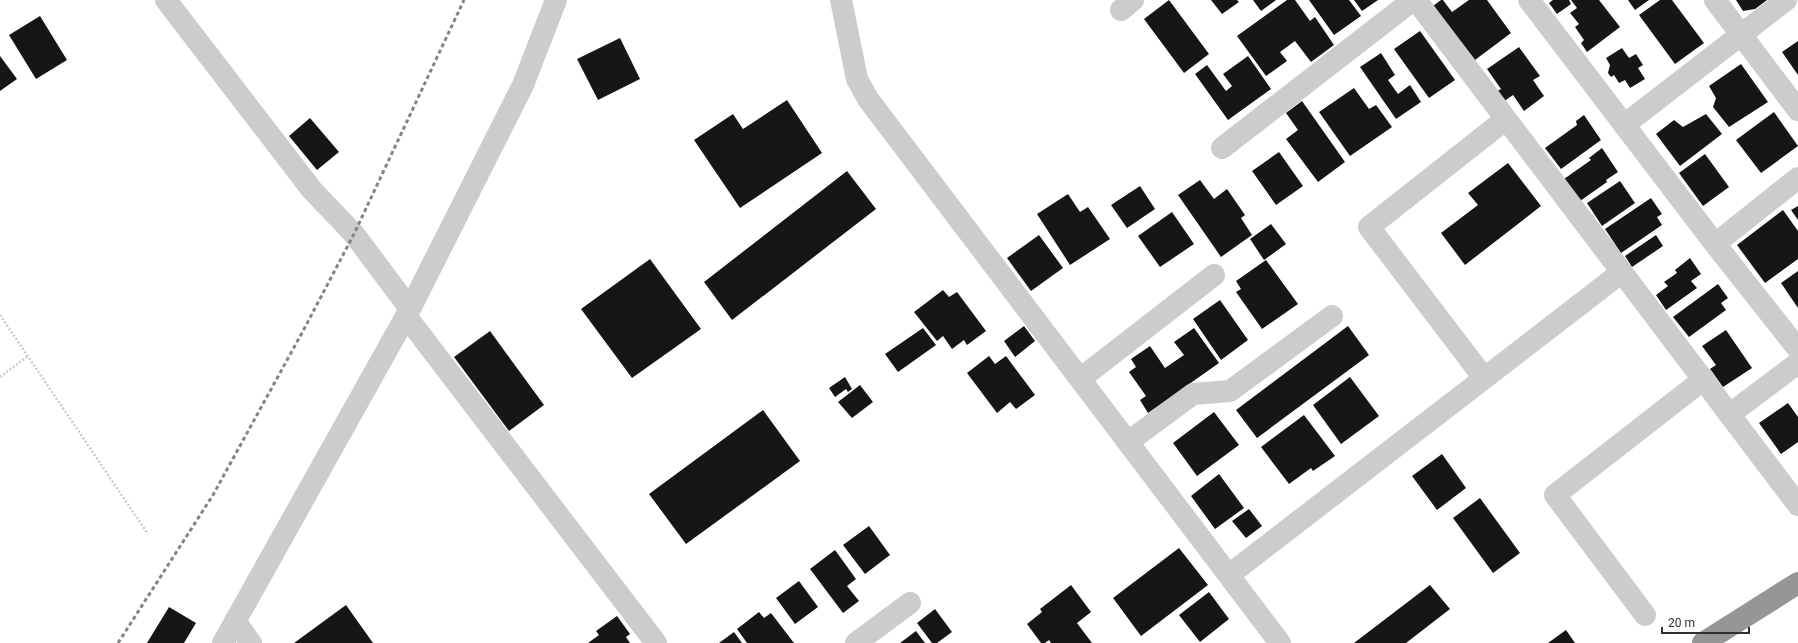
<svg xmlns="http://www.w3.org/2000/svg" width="1798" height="643" font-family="Roboto,sans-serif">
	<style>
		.building { fill: #161616 }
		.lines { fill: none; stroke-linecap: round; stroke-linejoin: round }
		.path { stroke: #ccc; stroke-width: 2.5; stroke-dasharray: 2 2; stroke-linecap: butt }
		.minor { stroke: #ccc; stroke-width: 22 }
		.highway { stroke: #969696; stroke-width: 22 }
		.rail { stroke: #848484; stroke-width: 3; stroke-dasharray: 4 3; stroke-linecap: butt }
	</style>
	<rect width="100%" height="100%" fill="#fff"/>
	<path class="building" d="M1169,0L1209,54L1184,73L1144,19Z
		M1211,0H1237L1239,2L1222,14Z
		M1253,0H1276L1261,11Z
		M1287,0H1295L1310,21L1315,17L1334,45L1311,62L1295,41L1280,52L1287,61L1266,76L1237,36Z
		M1309,0H1349L1361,16L1334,35Z
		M1354,0H1378L1362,11Z
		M1441,0H1443L1452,12L1469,0H1487L1511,33L1475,60L1433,6Z
		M1553,0H1569L1571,4L1557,14L1549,3Z
		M1571,0H1599L1620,27L1587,52L1581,43L1584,40L1575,27L1579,24L1570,13L1577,8Z
		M1628,0H1649L1635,10Z
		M1660,0H1672L1704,43L1675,64L1639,15Z
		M1736,0H1767L1755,9L1743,11Z
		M40,16L67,60L36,79L9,35Z
		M1420,31L1455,80L1429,98L1394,49Z
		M620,38L640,79L598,100L577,59Z
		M1798,41V75L1782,52Z
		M1519,47L1540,76L1533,80L1544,96L1524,111L1513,95L1503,102L1496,92L1501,89L1487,69Z
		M1622,48L1629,58L1636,54L1643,65L1638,68L1645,79L1630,88L1625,80L1619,83L1614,75L1611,77L1608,73L1610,65L1606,58Z
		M1381,53L1395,75L1388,80L1398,94L1410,85L1421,102L1396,119L1360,67Z
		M0,56L17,79L0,91Z
		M1248,56L1271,89L1228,120L1195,74L1207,65L1226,91L1232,86L1223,74Z
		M1741,64L1768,102L1729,127L1713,107L1716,98L1709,86Z
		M1354,88L1369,109L1376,105L1392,127L1350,156L1319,112Z
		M787,100L822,153L740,208L694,140L733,114L743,129Z
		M1302,101L1345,162L1318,182L1286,139L1298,130L1286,113Z
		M1774,112L1798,146L1761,173L1736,140Z
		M1706,114L1722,134L1680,166L1656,134L1674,120L1683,127Z
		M1584,115L1601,140L1561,169L1545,148L1577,125L1576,121Z
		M310,118L339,152L317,170L289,136Z
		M1602,148L1618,172L1606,180L1607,182L1580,201L1564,179L1591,160L1589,158Z
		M1279,152L1303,186L1276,205L1252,171Z
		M1705,154L1729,187L1703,206L1679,173Z
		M1508,163L1541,206L1465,265L1441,233L1478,205L1468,193Z
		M847,171L876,209L732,320L704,282Z
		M1200,180L1214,199L1227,189L1245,215L1241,218L1252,235L1221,257L1178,195Z
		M1620,181L1635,203L1602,226L1587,203Z
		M1140,186L1155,209L1127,228L1111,205Z
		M1068,194L1080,212L1088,207L1110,239L1070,265L1037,214Z
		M1651,198L1662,214L1657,217L1662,225L1621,253L1605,229Z
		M1798,206V220L1791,210Z
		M1783,210L1798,231V259L1765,283L1737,245Z
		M1172,212L1194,244L1160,267L1138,236Z
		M1271,224L1286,244L1264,260L1250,239Z
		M1039,235L1063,268L1031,291L1007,258Z
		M1656,235L1663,246L1632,267L1625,256Z
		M1690,258L1701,274L1691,281L1697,288L1666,310L1656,295L1668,286L1664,282L1677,273L1675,270Z
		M650,259L701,329L632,378L581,309Z
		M1266,260L1298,304L1262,329L1236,292L1241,289L1236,281Z
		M1798,271V308L1781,283Z
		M1718,284L1728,298L1721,303L1726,310L1689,337L1673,317Z
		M943,290L949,297L957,292L986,331L967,345L964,340L952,349L943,336L937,341L914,312Z
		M1220,300L1248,340L1221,360L1193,319Z
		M1024,326L1035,341L1015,357L1004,341Z
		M1348,326L1369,355L1257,438L1236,410Z
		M923,328L936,345L898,372L885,354Z
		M1194,328L1219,363L1148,413L1140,400L1146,396L1129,372L1136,367L1131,359L1150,346L1165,368L1184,355L1174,342Z
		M1726,330L1752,368L1723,387L1710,369L1716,365L1702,346Z
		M490,331L544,405L509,431L454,357Z
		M989,356L995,364L1006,356L1035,395L1016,409L1010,402L997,413L967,373Z
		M845,377L852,389L848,392L846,389L835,397L829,388Z
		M1350,377L1379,416L1341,444L1313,405Z
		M860,385L873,402L852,418L838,402Z
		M1788,403L1798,417V442L1781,454L1759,423Z
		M763,410L800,461L686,544L649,494Z
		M1214,412L1239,445L1197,476L1173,443Z
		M1304,415L1335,456L1313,471L1311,468L1289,484L1261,447Z
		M1442,454L1466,488L1437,510L1412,476Z
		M1219,474L1244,508L1215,529L1191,496Z
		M1480,498L1520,553L1493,573L1453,518Z
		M1249,509L1262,526L1246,538L1232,521Z
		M869,526L890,555L865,574L843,545Z
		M1179,548L1208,585L1141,636L1113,598Z
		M835,550L856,579L847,586L859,601L843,613L810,569Z
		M799,581L818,607L795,624L776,598Z
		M1071,585L1091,612L1077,623L1092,643H1051L1049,640L1045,643H1041L1027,624L1042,612L1040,609Z
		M1430,585L1450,609L1406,643H1354Z
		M1209,592L1229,619L1200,642L1179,615Z
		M346,605L373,643H294Z
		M169,607L196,623L184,643H147Z
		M935,609L952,632L937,643H932L917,623Z
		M759,612L764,618L771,613L794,643H747L737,629Z
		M617,616L630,634L626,637L630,643H588L599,635L596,631Z
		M1566,630L1575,643H1548Z
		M916,631L925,643H900Z
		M734,632L742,643H719Z"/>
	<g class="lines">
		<path class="path" d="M0,315L148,534
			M0,377L28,356"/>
		<path class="minor" d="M166,0L312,190L354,234L410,309
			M841,0L857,79L868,99L1280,643
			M1416,0L1798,505
			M1529,0L1715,244L1798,349
			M1715,0L1798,110
			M1121,10L1133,0
			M1624,125L1786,0
			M1222,148L1413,0
			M1715,244L1798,178
			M406,316L656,643
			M1484,378L1369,227L1506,119
			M1080,379L1214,275
			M1730,414L1798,363
			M1128,442L1193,394L1230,391L1332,316
			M1229,575L1622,272
			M1645,615L1555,495L1704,379
			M235,621L251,643
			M223,643L410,309L523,85L556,0
			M856,643L910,603"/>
		<path class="highway" d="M1703,643L1798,583"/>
		<path class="rail" d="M118,643L213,495L303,331L354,234L464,0"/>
	</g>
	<path d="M1662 627v6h87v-6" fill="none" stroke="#2f2f2f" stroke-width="2"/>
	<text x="1668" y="627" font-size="12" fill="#2f2f2f" stroke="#ffffff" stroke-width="3" paint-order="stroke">20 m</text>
</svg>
